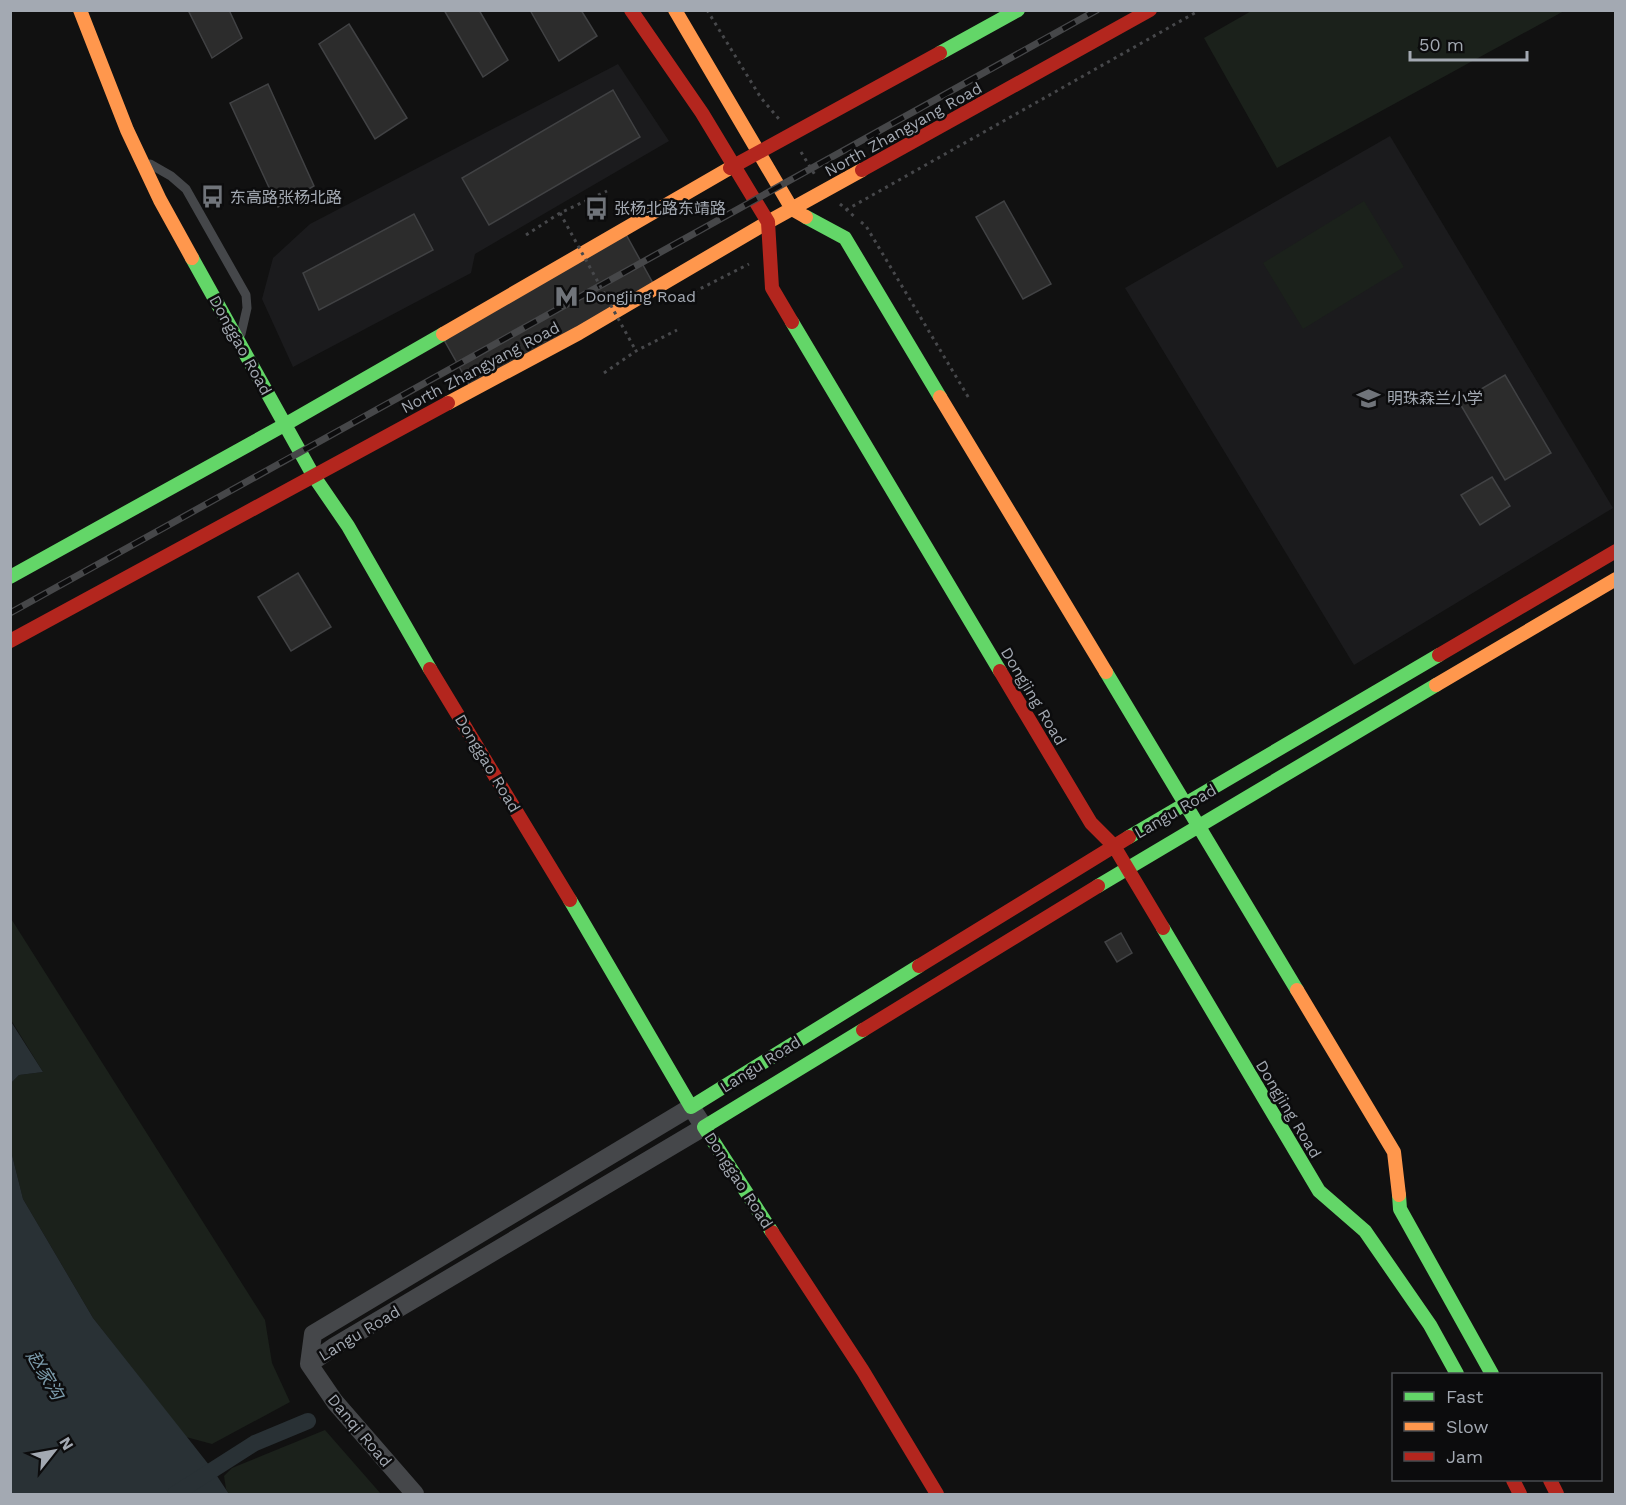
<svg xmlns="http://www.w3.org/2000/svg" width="1626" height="1505" font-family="'Work Sans','Noto Sans SC',sans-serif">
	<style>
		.built { fill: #1b1b1d }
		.green { fill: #1b211b }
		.water { fill: #293135 }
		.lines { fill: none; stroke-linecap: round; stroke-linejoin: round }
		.canal { stroke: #293135; stroke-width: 16 }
		.building { fill: #2c2c2c; stroke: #414244; stroke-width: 1.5 }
		.path { stroke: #47484b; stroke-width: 3; stroke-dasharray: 3 4.5; stroke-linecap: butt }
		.lane { stroke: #45474a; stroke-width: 9 }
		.street { stroke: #45474a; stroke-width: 18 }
		.fast { stroke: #63d668; stroke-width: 14 }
		.slow { stroke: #ff974d; stroke-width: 14 }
		.jam { stroke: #b3261e; stroke-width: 14 }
		.rail-casing { stroke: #464749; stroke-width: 7 }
		.rail { stroke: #0c0c0d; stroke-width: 4.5; stroke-dasharray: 14; stroke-linecap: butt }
		.path-bridge { stroke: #47484b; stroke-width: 3; stroke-dasharray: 3 4.5; stroke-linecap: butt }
		.labels { text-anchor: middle; stroke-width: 5; stroke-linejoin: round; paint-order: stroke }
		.street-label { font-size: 16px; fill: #a3a9b2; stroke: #0c0c0d }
		.poi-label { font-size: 16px; fill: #a3a9b2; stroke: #0c0c0d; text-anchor: start }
		.water-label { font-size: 18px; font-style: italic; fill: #7b9bab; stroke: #0c0c0d }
	</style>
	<rect width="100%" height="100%" fill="#111"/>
	<path class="built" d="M618,64L669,141L475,254L471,273L293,367L262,299L273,258L310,224Z
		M1390,136L1613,508L1354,665L1125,288Z"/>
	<path class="green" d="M1253,10H1564V11L1277,168L1204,38Z
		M1364,201L1404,267L1303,329L1263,263Z
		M10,917L265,1320L272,1363L290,1402L212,1444L186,1437L93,1318L23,1199L11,1151V1083L19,1075L43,1072L11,1020Z
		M325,1430L381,1494H229L226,1489L224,1476L232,1468Z"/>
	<path class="water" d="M10,1020L43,1072L19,1075L11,1083Z
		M11,1151L23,1199L93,1318L213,1470L229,1494H11Z"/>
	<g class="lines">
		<path class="canal" d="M175,1494L255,1443L308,1421"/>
	</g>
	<path class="building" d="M188,10H229L242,38L212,58Z
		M444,10H479L508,60L483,77Z
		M530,10H581L597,36L559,61Z
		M349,24L407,118L375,139L319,44Z
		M268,84L314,186L278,207L230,103Z
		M613,90L640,137L489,225L462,178Z
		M1004,201L1051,284L1023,299L976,217Z
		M414,214L433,250L319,310L303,273Z
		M623,229L654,285L470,386L439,331Z
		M1505,375L1551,453L1505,480L1459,402Z
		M1492,477L1510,506L1480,525L1461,495Z
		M298,573L331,627L291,651L258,597Z
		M1121,933L1132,953L1117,962L1105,942Z"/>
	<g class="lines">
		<path class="path" d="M707,10L761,98L779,119
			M801,152L815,175
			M840,204L856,218
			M846,210L1200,10
			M861,222L866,226L970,400
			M526,235L560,213L607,191
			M674,302L749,264
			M604,373L636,351L677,330"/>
		<path class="lane" d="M150,164L171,176L186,189L246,295L247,308L241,334"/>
		<path class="street" d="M691,1107L704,1127L335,1346L309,1364L313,1334Z
			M309,1364L335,1402L415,1494"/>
		<path class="fast" d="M940,53L1018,10
			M806,217L845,238L940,397
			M192,258L313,475L348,526L430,669
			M792,322L1000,671
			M10,577L286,424L443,334
			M1106,672L1297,990
			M1129,837L1439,655
			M1098,886L1436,685
			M570,900L691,1107L919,966
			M1163,928L1319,1191L1365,1231L1430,1325L1457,1374
			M1399,1195L1400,1209L1492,1374
			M772,1232L704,1127L863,1030"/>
		<path class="slow" d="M80,10L127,130L160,200L192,258
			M675,10L792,209L806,217
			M443,334L730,168
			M940,397L1106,672
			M448,403L579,333L768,222L862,170
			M1436,685L1616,579
			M1297,990L1394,1152L1399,1195"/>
		<path class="jam" d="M631,10L702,113L768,222L772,288L792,322
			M730,168L940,53
			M862,170L1150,10
			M10,641L448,403
			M1439,655L1616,551
			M430,669L570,900
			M1000,671L1091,823L1114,846L1163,928
			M919,966L1129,837
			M863,1030L1098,886
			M772,1232L863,1371L937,1494
			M1513,1480L1520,1494
			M1550,1480L1557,1494"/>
		<defs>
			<path id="rail" d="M10,613L1097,10"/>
		</defs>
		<use href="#rail" class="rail-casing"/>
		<use href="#rail" class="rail"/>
		<path class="path-bridge" d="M560,213L636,351"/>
	</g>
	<defs>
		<symbol id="bus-bare" viewBox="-9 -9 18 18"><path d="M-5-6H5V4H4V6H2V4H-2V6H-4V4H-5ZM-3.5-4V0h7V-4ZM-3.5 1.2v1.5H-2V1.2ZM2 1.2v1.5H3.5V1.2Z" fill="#70747a" stroke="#0c0c0d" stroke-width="2.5" paint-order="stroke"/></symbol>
		<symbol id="metro-bare" viewBox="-9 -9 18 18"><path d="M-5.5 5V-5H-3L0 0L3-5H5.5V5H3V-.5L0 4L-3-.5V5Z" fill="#70747a" stroke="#0c0c0d" stroke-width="2.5" paint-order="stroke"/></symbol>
		<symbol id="school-bare" viewBox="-9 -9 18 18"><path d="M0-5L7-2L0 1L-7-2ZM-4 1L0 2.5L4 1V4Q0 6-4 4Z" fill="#70747a" stroke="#0c0c0d" stroke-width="2.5" paint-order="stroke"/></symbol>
	</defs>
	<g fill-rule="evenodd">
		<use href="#bus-bare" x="196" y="180" width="33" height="33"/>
		<use href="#bus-bare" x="580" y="192" width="33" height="33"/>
		<use href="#metro-bare" x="550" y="280" width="33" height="33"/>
		<use href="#school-bare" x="1352" y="382" width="33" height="33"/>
	</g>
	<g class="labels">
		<g class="street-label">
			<text transform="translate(903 129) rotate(-29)" y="6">North Zhangyang Road</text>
			<text transform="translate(241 345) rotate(61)" y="6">Donggao Road</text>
			<text transform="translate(480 367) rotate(-28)" y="6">North Zhangyang Road</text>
			<text transform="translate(1034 696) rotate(59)" y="6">Dongjing Road</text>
			<text transform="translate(488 763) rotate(59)" y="6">Donggao Road</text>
			<text transform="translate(1175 811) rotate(-30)" y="6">Langu Road</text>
			<text transform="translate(760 1064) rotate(-32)" y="6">Langu Road</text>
			<text transform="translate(1289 1109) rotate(59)" y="6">Dongjing Road</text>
			<text transform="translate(739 1180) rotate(57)" y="6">Donggao Road</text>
			<text transform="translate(359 1333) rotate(-31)" y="6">Langu Road</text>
			<text transform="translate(360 1430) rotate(50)" y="6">Danqi Road</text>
		</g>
		<g class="poi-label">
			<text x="230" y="203">东高路张杨北路</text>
			<text x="614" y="214">张杨北路东靖路</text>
			<text x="585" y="302">Dongjing Road</text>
			<text x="1387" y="404">明珠森兰小学</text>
		</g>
		<g class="water-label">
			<text transform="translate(45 1375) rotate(59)" y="6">赵家沟</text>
		</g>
	</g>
	<rect width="1626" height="1505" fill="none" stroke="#a3a9b2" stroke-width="24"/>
	<rect x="1392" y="1373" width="210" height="108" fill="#0c0c0d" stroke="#484b4f" stroke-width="1.5"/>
	<rect x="1404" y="1392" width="30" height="9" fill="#63d668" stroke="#484b4f" stroke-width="1.5"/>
	<text x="1446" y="1403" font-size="18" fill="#a3a9b2">Fast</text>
	<rect x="1404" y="1422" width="30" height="9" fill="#ff974d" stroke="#484b4f" stroke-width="1.5"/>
	<text x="1446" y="1433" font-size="18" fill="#a3a9b2">Slow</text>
	<rect x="1404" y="1452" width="30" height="9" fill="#b3261e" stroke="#484b4f" stroke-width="1.5"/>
	<text x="1446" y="1463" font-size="18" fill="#a3a9b2">Jam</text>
	<g transform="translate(54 1451) rotate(59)" stroke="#0c0c0d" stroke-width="4.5" paint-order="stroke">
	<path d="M0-4.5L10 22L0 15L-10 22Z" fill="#a3a9b2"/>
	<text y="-9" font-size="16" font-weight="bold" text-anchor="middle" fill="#a3a9b2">N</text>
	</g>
	<path d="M1410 51v9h117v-9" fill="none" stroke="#a3a9b2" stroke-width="3"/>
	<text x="1419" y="51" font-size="18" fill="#a3a9b2" stroke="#0c0c0d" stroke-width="4.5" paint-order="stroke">50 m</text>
</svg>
